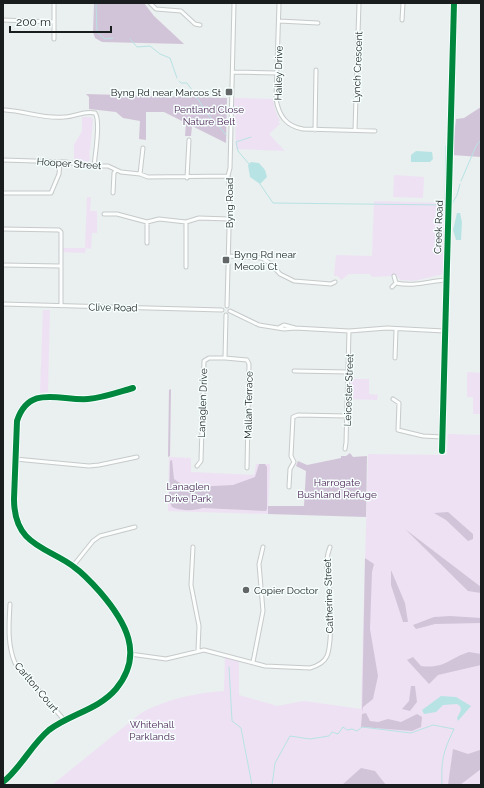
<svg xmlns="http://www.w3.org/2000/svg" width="484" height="788" font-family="Raleway,sans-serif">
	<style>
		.green { fill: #eee1f4 }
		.forest { fill: #d2c4d8 }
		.water { fill: #b8e3e4 }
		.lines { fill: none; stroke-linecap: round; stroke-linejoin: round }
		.stream { stroke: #b8e3e4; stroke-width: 1 }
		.street-casing { stroke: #c6caca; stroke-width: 5 }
		.street { stroke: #fcfdfd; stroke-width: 3 }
		.cycleway-casing { stroke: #f6fefe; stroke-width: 8 }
		.cycleway { stroke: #00873e; stroke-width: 6 }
		.poi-dot { fill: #636666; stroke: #f6fefe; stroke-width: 1.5 }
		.labels { text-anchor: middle; stroke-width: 3; stroke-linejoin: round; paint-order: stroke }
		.street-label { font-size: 10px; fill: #1a1d1d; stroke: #f6fefe }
		.poi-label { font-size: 10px; fill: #1a1d1d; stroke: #f6fefe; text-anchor: start }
		.park-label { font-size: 10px; fill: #4f2857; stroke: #f6fefe }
	</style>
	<rect width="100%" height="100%" fill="#eaefef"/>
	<path class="green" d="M234,98L273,99L275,110L280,121L278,122L280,124L269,134L285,151L236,149Z
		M82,117H91L93,120L90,151H89L90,159L88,162L74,160V145L82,131Z
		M394,175L424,177L423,198L393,197Z
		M87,197H91L90,211H97V233H92L91,249L86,248L85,253L62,252V248H85Z
		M374,201L443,203L444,274L414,281L400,280L396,274L391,276L372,277L370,274H349L341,280L338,276H334L336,255L372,256Z
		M43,310H50L48,392L40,393Z
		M467,372L481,373V414H473V397H467Z
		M349,379H369V394L378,395L377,400L348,399Z
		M448,434L481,435V785H52L141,713C167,699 195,693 224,691L225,657L239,661V695L277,706L304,701L361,709L368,454L447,455Z
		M169,457L191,458V472L254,475L256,464H270L268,514L168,511Z"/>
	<path class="forest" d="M94,3H144L154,16L184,44L102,42L95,38L93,32Z
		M86,94L227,98L226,143L192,126L191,136H185L186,123L164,112H146V140L139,139L140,121L123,118L116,112L89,109V97Z
		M481,107V157L452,155L456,119L464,118Z
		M171,389L170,456L168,457L169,390Z
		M350,453L353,457L367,456L366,517L268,514V506H304L306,471L296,466L298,461L307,465L341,458V456H346Z
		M172,460L174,479L186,487H193L233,485L255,477L259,464H265L267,467V509L266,511L203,508C193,511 181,511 172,507L169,500L170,461Z
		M448,512L473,534V539L468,541L446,520L434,513Z
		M405,529L481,587V593L468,591Z
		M365,558L374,564L372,572L370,629L378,676L373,699L363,707L362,712Z
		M391,570L405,603L408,622H403L391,585Z
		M450,616L481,618V623L435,624L416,629L413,625L434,617Z
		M469,652L481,654V665L438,675L429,684L407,660L413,657L421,666C446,669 449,658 469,652Z
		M411,686H415L417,702L410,711L402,709L409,701Z
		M366,713L370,721L378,722L388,719L401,722L417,714L422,717L421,727L412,731L361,727L362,714Z
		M481,747V769L460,785H448L453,749L468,754L480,750Z
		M361,768L375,771L386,785H342Z"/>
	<path class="water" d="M416,151L432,152L433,159L430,162H411V155Z
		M251,162L259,163L265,170L267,177L260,184L250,177L248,165Z
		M457,213H460L462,222L461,240H456L453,230Z
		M441,696L456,697L471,706L458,721L457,718L461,710L460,706L457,704L443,705L436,712L424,714L422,710Z"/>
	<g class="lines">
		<path class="stream" d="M96,3L97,32L105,39L113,38
			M130,39L137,47L150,46L160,54L170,58L177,78
			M179,81L181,83H187C195,93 200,103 207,113C212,121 220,126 226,135
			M249,164L238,151L236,142L251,137
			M461,181L476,146L481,140
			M260,184L273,203L445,205L446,146
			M452,204L457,195L460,184
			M229,667L232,721L241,728L252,785
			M272,785L275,763L290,736L310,739L329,736L332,732L338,734L343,727L347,730L352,729L357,731L362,727L411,733L433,725L454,729C443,752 441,760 442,785"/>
		<defs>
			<path id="street" d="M150,3L156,9L181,11L195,24L200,25
				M279,3L276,99C279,116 286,126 303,129L375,131
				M3,20L54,22
				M402,20L403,3
				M279,21L318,23
				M54,39V3
				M233,72L277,73
				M5,110C26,111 42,119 64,117C75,117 84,110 95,113C101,120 95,156 94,166
				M315,130L316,70
				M355,130L359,3
				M3,160L66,162L88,166H108L121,172L140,174L148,177L228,176
				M140,174L143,148
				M187,178L189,140
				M3,193H51L59,174L60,162
				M113,193L114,173L116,170
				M104,214H117L147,222L159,219L186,222L199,218L229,219
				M186,222V267
				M3,229L59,230L61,232V306
				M147,243V222
				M228,256L262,258L271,264L280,274L294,281L331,284L335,282
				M3,265L60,266
				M396,283C414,287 429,281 446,280
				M392,287L396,283L394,276
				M3,304L222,310
				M227,306L230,191L228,176L230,168L234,3
				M230,311L259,325L284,329L295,328
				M226,315L225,358L247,360L249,364L247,468
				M280,327L284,325L295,328L349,331L387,328L444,331
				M395,358L396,330
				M294,371L349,372
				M393,399L399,403L398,430L423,436L442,437
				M345,449L346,443L349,331
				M442,451L454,3
				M15,459L89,466L99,465L137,457
				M197,466L201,461L204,361L209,358H225
				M289,487L290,469L294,462L291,456L293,417L298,415L347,416
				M193,547L191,585L199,626L198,650
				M73,566L93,541L100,536L135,527
				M10,604C9,624 7,644 15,663L65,721
				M130,654L166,659L204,650L265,666L310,668C317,666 324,663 327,656C332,644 331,604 330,590C328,575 324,562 330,547
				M253,662L263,611L259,564L263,547
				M3,782C21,768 31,745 49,730C70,714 98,710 116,689C145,654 125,621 100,592C92,583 84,574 74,567C59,555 39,550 26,536C17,526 14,512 14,499L17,421C29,384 60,401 88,399C103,398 119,392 133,388"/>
		</defs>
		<use href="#street" class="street-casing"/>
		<use href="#street" class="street"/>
		<defs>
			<path id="cycleway" d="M442,451L454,3
				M3,782C21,768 31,745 49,730C70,714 98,710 116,689C145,654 125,621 100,592C92,583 84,574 74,567C59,555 39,550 26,536C17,526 14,512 14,499L17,421C29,384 60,401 88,399C103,398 119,392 133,388"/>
		</defs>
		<use href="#cycleway" class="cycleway-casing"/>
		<use href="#cycleway" class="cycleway"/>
	</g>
	<g class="poi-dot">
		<rect x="225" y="88" width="8" height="8" rx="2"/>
		<rect x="222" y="256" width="8" height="8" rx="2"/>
		<circle cx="246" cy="590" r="4"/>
	</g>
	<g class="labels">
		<g class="street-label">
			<text transform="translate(357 67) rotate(-88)" y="4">Lynch Crescent</text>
			<text transform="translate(278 73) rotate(-89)" y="4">Hailey Drive</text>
			<text transform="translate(69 163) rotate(4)" y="4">Hooper Street</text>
			<text transform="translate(229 203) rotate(-90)" y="4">Byng Road</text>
			<text transform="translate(438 227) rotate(-88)" y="4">Creek Road</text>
			<text transform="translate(113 307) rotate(1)" y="4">Clive Road</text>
			<text transform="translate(348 390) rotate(-88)" y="4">Leicester Street</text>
			<text transform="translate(202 403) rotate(-88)" y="4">Lanaglen Drive</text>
			<text transform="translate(248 405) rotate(-89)" y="4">Mallan Terrace</text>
			<text transform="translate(328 596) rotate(-92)" y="4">Catherine Street</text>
			<text transform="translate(37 687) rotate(50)" y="4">Carlton Court</text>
		</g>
		<g class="poi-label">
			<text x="221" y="96" text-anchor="end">Byng Rd near Marcos St</text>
			<text x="234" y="258">Byng Rd near<tspan x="234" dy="12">Mecoli Ct</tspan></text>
			<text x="254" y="594">Copier Doctor</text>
		</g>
		<g class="park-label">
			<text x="209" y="113">Pentland Close<tspan x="209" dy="12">Nature Belt</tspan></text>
			<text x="337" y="486">Harrogate<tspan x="337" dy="12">Bushland Refuge</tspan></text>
			<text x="188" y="490">Lanaglen<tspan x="188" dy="12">Drive Park</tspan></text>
			<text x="152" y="728">Whitehall<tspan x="152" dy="12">Parklands</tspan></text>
		</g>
	</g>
	<rect width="484" height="788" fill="none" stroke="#1a1d1d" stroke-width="8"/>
	<path d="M10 26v6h101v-6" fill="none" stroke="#1a1d1d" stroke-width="2"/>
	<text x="16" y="26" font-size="12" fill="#1a1d1d" stroke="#f6fefe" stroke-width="3" paint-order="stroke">200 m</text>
</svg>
